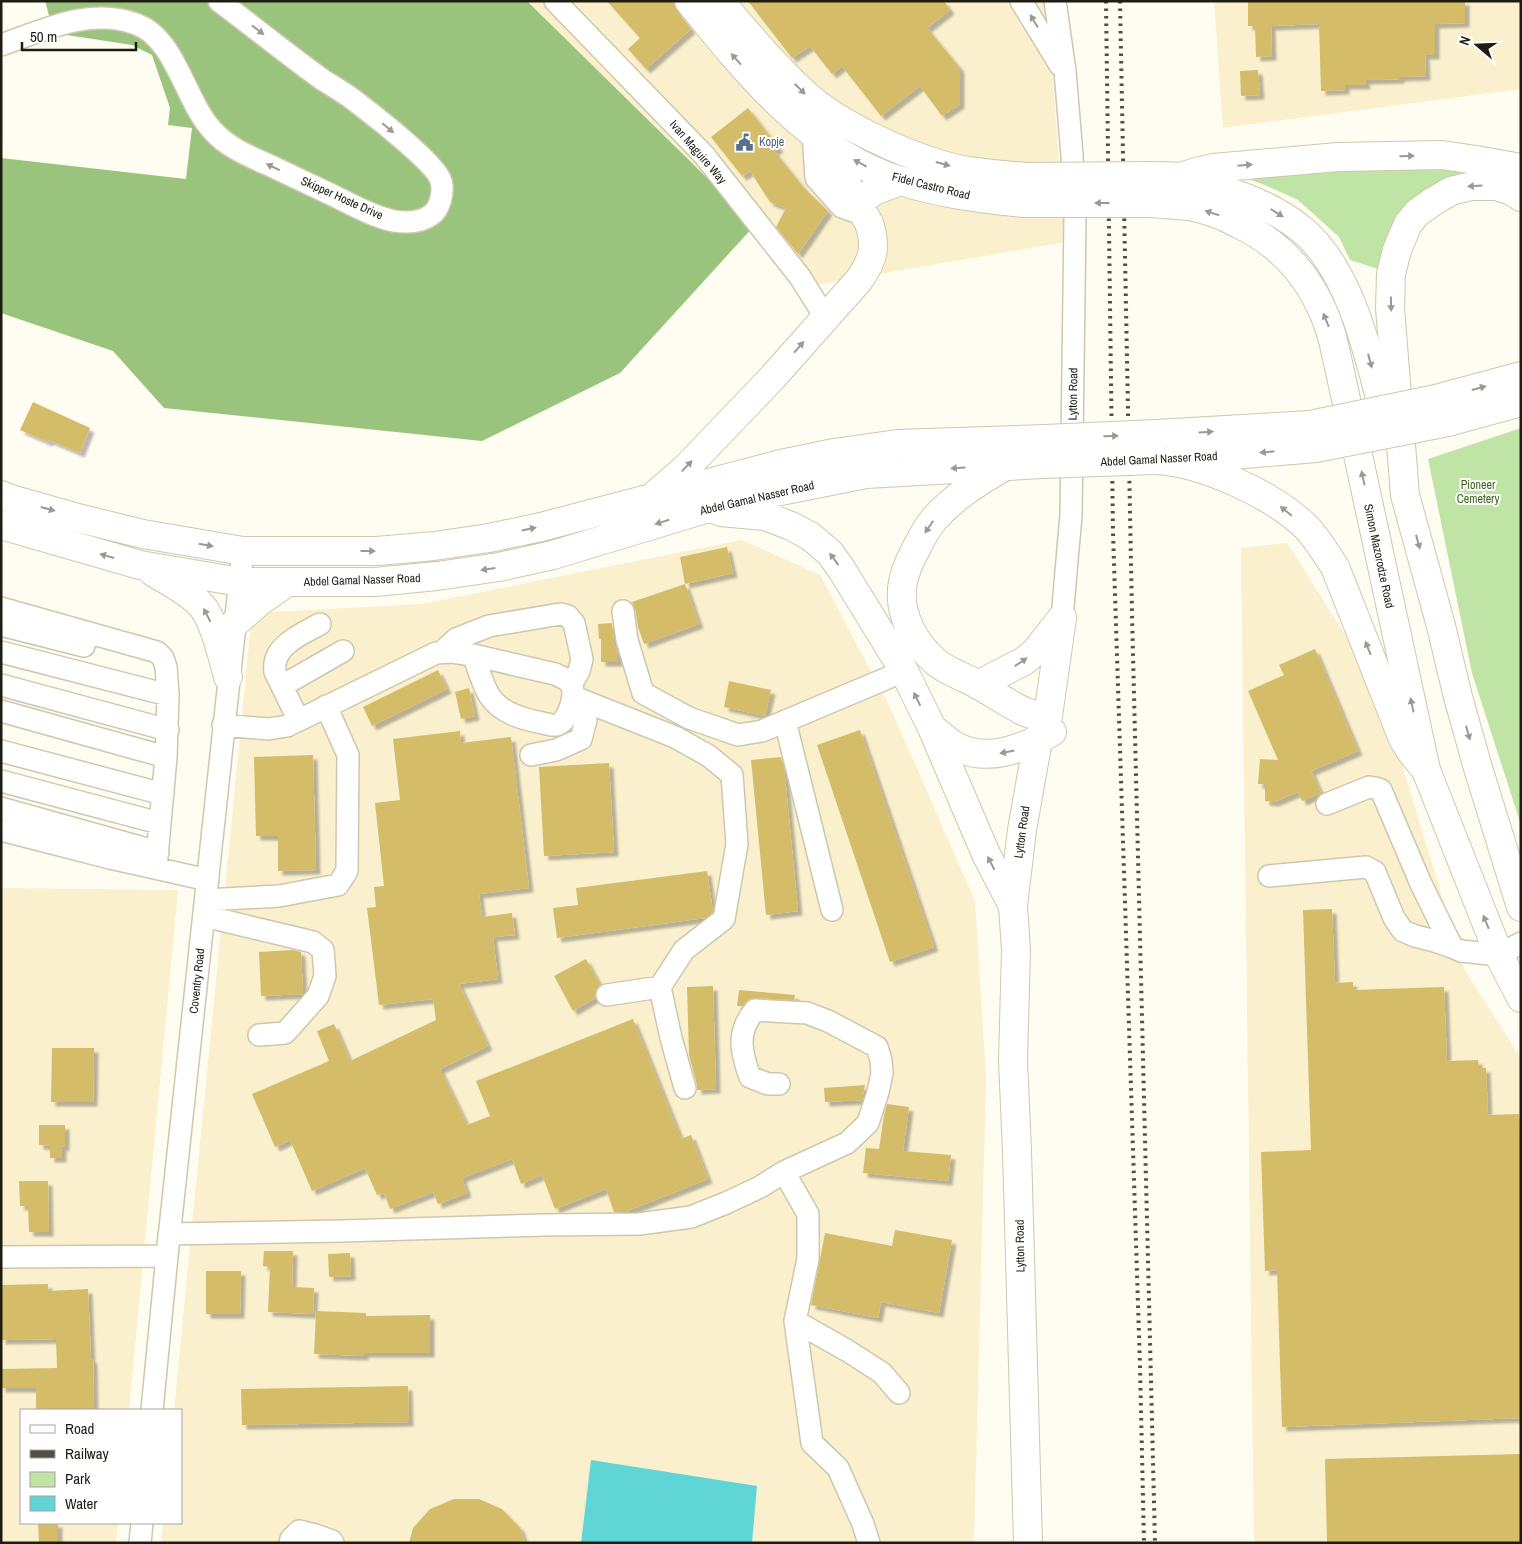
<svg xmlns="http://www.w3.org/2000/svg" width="1522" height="1544" font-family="'Archivo Narrow',sans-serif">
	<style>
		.built { fill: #faf0cd }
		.green { fill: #bfe4a6 }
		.forest { fill: #9ac47d }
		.water { fill: #5fd6d5 }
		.building { fill: #d4bc69; filter: url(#shadow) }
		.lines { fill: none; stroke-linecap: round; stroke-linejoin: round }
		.minor-casing { stroke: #cfc7ad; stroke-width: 24 }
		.major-casing { stroke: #cfc7ad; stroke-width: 30 }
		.highway-casing { stroke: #cfc7ad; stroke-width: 30 }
		.minor { stroke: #fff; stroke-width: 21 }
		.major { stroke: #fff; stroke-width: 28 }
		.highway { stroke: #fff; stroke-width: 28 }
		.rail { stroke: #514e43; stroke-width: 4; stroke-dasharray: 2.5 5; stroke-linecap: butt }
		.major-bridge-casing { stroke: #cfc7ad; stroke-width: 30; stroke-linecap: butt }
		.highway-bridge-casing { stroke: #cfc7ad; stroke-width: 30; stroke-linecap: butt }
		.major-bridge { stroke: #fff; stroke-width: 28 }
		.highway-bridge { stroke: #fff; stroke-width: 28 }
		.oneway { fill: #9a9994 }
		.labels { text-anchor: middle; stroke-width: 4; stroke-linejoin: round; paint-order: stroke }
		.service-label { font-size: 12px; fill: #4e5e75; stroke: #fff; text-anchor: start }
		.street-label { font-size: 12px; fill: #1f1c12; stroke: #fff }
		.park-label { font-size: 12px; fill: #3c631b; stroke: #fff }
	</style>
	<defs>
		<filter id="shadow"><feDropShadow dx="4.5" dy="4.5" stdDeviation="1" flood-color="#0004"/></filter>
	</defs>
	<rect width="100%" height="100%" fill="#fffcf1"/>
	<path class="built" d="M527,1H1047L1065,242L810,286L755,225Z
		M1214,1H1521V89L1223,128Z
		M742,540L820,575L890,707L975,901L986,1077L974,1543H161L163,1523H181V1410H174L252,613L422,604Z
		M1287,543L1379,688L1464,969L1521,1058V1543H1254L1241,548Z
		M1,888L178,890L129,1410H21V1523H118L116,1543H1Z"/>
	<path class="green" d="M1445,164L1500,170L1456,181L1381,270L1350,260L1339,237L1298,200L1267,186L1232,173Z
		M1521,428V825L1472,673L1428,459Z"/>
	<path class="forest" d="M45,1H527L755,225L620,373L482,441L164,408L113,351L1,313V158L186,179L192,128L168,125L170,108L152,55L132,45L54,33Z"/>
	<path class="water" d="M591,1460L757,1486L752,1543H581Z"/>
	<path class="building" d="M607,1H674L677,11L691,29L646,69L628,49L640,38Z
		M748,1H944L950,10L927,28L960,68V104L942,116L920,86L881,116L842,66L832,74L810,46L792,58Z
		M1248,1H1465V23L1435,24V55H1425L1426,76L1400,77V79L1365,80L1366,85H1345V90L1321,91L1319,24L1271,26L1272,56L1256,57L1255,26H1248Z
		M1258,70L1260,95L1241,96L1240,71Z
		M748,108L779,148L774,151L804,188L828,211L798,254L776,227L786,208L770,202L750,171L742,176L711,137Z
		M33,402L90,428L80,453L49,440L48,442L20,430Z
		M727,547L733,573L685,584L680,557Z
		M685,584L699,624L644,644L638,627L635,609L632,602Z
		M612,623L614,644L618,654V662H601V639H599L598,624Z
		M1315,649L1358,751L1311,771L1321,793L1302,801L1298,792L1274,802L1265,801V784H1258L1260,759L1278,760L1248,691L1284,675L1279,665Z
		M438,670L447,689L372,726L363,707Z
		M729,681L771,690L765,716L724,707Z
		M469,688L475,716L461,719L455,692Z
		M860,730L934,947L890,962L817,745Z
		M460,731L461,743L511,737L529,888L479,894L482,917L512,913L515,935L493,937L498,979L459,984L488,1046L440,1069L467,1125L490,1116L476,1081L633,1019L681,1139L691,1135L708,1179L625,1212H614L606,1189L555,1209L542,1175L521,1184L512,1159L462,1178L467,1193L438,1204L433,1192L390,1209L384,1193L377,1195L365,1168L312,1191L290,1140L275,1147L252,1094L329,1061L317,1031L334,1024L350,1061L436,1020L433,999L379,1005L367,908L376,907L374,887L384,886L375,803L400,800L393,739Z
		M313,755L316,870L278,871V836H256L254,757Z
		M781,757L784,767L798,911L766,915L751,760Z
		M609,763L614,852L544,856L539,767Z
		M707,871L713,912L705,918L557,938L553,908L578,905L576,888Z
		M1332,909L1335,983L1353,982V990L1444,987L1447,1061L1478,1060L1479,1068H1486L1488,1115L1519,1114L1521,1156V1418L1282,1427L1277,1270L1265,1271L1261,1152L1311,1150L1303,910Z
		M293,950L301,952L303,994L261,996L259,952Z
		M586,959L600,985L595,991V998L573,1011L554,976Z
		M713,986L716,1089L697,1090V1085L689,1055L687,987Z
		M739,990L795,995L794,1000L755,998L749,999L742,1006H737Z
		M52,1048H94L93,1102H51Z
		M865,1085L862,1100L825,1102L824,1088Z
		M887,1104L909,1107L903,1151L951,1155L948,1181L863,1173L866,1148L879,1149L884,1115Z
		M39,1125H65V1147L62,1146V1158H50V1146L39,1145Z
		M19,1181H48L49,1232H29L28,1206H20Z
		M895,1230L952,1240L939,1313L881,1302L878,1318L811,1305L825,1233L892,1246Z
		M264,1251H293L292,1287L314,1288L313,1314L268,1312L270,1267L263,1266Z
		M350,1253L351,1276L329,1277L328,1254Z
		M206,1271H241L240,1314H206Z
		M48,1284V1291L88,1289L91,1359H93L94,1410H36V1388H1V1369L57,1368L56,1339L1,1340V1285Z
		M316,1311L366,1313V1316L430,1315V1353H364V1356L314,1354Z
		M408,1386L409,1422L242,1425L241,1389Z
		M1521,1454V1543H1327L1325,1459Z
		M454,1499H479L502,1509L520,1528L525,1543H409L413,1528L430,1509Z
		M38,1523H58V1543H39Z"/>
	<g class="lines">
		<defs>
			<path id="minor" d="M555,1L704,155L800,277L825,317
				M1021,1L1060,65
				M1055,1L1065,71L1072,155L1075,219L1071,515L1062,618
				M1,45C44,30 90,7 136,24C176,38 185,102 213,131C228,148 251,157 271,166C290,175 309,184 328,193C349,203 371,216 394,221C407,223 420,223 431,215C440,209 444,192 441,181C436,163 372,114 355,101C345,93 334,87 323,80C288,55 254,27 219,1
				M813,132L816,178L842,207L864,215
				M1,608L157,652L163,658L166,667L168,695L166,757L156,868
				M623,611L627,640L643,693L689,718L738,735L762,731L904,671
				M1,625L84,646
				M443,651L456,639L489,626L560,614L568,616L574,623L582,659L579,671L571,685
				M1,652L168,695
				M1,685L168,730
				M282,686L343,651
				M574,697L675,737L709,756L732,775L737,844L724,919L684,950L660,987L671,1038L685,1088
				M1,711L166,757
				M298,719L275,672C271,646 302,634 320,624
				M785,721L832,910
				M223,725L268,729L287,726L436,653L452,652L473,655L555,674C561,677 568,679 571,685C577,694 568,720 559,724C556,726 555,725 551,725C529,720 502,716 489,695C482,683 478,668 473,655
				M1,751L163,794
				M531,755L556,750L581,739L586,720L574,697
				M1,781L159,823
				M1327,804L1369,787L1375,788L1381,790L1421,884L1452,947L1461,951L1499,955L1521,943
				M1,808L158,852
				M1,830L110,858L208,880
				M1269,876L1366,867L1375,872L1394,918L1403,931L1415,936L1435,941L1452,947
				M206,900L279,896L338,885L347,871L348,755L326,706
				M204,916L313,942L323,950L325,976L318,996L285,1033L259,1035
				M607,995L660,987
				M784,1172L808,1214V1259L795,1321L848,1351L882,1373L899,1393
				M169,1234L342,1231L544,1225L639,1224L691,1217L726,1203L760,1187L784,1172L847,1143L868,1123L878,1092L882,1073L881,1060L877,1047L828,1021L807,1013L755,1010C736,1032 741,1052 750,1077L768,1084H779
				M1,1257L167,1256
				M795,1321L812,1443L838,1468L863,1524L869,1543
				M152,1410L167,1256L243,551
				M140,1543L142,1523
				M290,1543L291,1539L299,1531L315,1535L332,1541L333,1543"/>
			<path id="major" d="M689,1C745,71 812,154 901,181C941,194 984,199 1025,203
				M720,1C747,34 774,66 805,94C836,123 899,152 939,164C967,173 997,174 1026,177
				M1148,176C1158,176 1168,176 1178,177C1194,179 1210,186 1226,191C1252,199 1278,211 1300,228C1354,270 1372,370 1389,433
				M1180,177L1200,171L1213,168L1338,157L1442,155L1476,160L1521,168
				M1151,203C1163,204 1176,205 1189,206C1206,209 1224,216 1239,224C1285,246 1314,281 1330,330C1334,342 1336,355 1339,367L1426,770
				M1448,422L1521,402
				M1173,460L1316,448
				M1028,1543L1017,1151L1013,1061L1016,950L1013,906L1022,830L1038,740L1048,716L1062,618"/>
			<path id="highway" d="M1521,197L1512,191L1496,186H1471L1451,191L1434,201L1417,213L1408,224L1397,250L1391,274L1390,308L1405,495L1441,626L1458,697L1478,768L1521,907
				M858,202L876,190L901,181
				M1436,399L1521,376
				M1157,434L1310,425
				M1155,460C1202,462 1272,494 1306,527C1318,539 1326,554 1335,567L1403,739L1412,753L1426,770L1499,955L1521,998
				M1002,468C978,482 954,497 935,518C928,526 922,537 917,547C911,558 905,570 903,582C897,612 914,644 937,663C949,672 964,677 977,684C993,693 1007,703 1023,711L1037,716H1048
				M656,494L684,470L773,377L859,280C873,260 877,248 869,223L818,136
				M1,495L14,500L74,517L143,534L243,551H377L434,546L489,538L541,527L781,464L834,453L897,444L1045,439
				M721,512L765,516L791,526L810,536L830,553L842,570L904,671L932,728L986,854L1013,906
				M1,525L140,565L240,582H375L437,576L499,567L553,555L702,510L755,496L866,474L1042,464
				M153,572C169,582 188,591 201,605C214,619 223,658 228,677
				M235,623L259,602L286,583
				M978,685L1024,661L1036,651L1062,618
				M932,728C939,734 946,740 953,745C986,764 1022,749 1052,732"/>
		</defs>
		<use href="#minor" class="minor-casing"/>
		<use href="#major" class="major-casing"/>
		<use href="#highway" class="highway-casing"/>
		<use href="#minor" class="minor"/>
		<use href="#major" class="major"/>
		<use href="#highway" class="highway"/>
		<path class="rail" d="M1106,1L1113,532L1140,1366L1144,1543
			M1120,1L1132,614L1155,1543"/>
		<defs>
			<path id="major-bridge" d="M1026,177L1148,176
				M1025,203H1151
				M1316,448L1448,422"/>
			<path id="highway-bridge" d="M1310,425L1436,399
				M1045,439L1157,434
				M1042,464L1155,460"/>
		</defs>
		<use href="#major-bridge" class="major-bridge-casing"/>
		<use href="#highway-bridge" class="highway-bridge-casing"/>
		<use href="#major-bridge" class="major-bridge"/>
		<use href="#highway-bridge" class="highway-bridge"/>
	</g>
	<defs><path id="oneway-solid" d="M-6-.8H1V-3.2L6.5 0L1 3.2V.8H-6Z" transform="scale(1.25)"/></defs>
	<g class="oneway">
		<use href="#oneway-solid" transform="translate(1034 21) rotate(-121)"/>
		<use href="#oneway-solid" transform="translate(258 30) rotate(37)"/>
		<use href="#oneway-solid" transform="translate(736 59) rotate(-132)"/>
		<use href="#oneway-solid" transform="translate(800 89) rotate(45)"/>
		<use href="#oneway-solid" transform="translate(388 128) rotate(40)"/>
		<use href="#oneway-solid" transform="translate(1407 156) rotate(-1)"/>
		<use href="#oneway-solid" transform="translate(860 163) rotate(-152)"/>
		<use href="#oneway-solid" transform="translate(943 164) rotate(15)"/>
		<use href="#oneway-solid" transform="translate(1245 165) rotate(-5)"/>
		<use href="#oneway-solid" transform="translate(273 167) rotate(-155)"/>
		<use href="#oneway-solid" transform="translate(1475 186) rotate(176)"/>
		<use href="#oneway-solid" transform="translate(1102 203) rotate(-180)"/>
		<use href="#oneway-solid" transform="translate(1212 213) rotate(-163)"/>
		<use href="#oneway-solid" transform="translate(1277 213) rotate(32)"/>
		<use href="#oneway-solid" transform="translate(1391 304) rotate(89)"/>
		<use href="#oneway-solid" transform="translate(1326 320) rotate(-112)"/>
		<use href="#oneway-solid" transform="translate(799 347) rotate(-49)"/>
		<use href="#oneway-solid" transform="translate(1370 361) rotate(75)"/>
		<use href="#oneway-solid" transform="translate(1479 388) rotate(-15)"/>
		<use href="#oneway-solid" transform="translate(1206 432) rotate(-3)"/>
		<use href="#oneway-solid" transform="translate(1111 436) rotate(-2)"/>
		<use href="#oneway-solid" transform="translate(1267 452) rotate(174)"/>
		<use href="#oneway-solid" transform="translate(687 466) rotate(-46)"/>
		<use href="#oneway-solid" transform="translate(958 468) rotate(176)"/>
		<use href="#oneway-solid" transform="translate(1363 478) rotate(-102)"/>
		<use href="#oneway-solid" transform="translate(48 509) rotate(15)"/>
		<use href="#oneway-solid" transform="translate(1286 511) rotate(-141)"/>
		<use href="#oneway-solid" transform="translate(662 522) rotate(163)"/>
		<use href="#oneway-solid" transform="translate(929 527) rotate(124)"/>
		<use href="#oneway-solid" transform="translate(529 529) rotate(-12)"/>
		<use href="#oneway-solid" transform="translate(1418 542) rotate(75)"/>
		<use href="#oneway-solid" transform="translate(206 545) rotate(10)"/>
		<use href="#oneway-solid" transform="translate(368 551)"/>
		<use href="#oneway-solid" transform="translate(107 556) rotate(-164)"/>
		<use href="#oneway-solid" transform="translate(834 559) rotate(-126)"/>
		<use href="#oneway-solid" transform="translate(488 569) rotate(172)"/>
		<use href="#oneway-solid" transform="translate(207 615) rotate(-117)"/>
		<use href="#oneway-solid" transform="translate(1368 648) rotate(-111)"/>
		<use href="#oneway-solid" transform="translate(1021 662) rotate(-34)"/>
		<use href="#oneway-solid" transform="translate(917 699) rotate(-116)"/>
		<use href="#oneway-solid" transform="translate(1412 705) rotate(-102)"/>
		<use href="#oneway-solid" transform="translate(1468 733) rotate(74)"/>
		<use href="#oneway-solid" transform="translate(1007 752) rotate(169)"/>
		<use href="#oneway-solid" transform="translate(991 863) rotate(-117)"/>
		<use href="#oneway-solid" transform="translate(1486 922) rotate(-112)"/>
	</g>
	<defs>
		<symbol id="civic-bare" viewBox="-9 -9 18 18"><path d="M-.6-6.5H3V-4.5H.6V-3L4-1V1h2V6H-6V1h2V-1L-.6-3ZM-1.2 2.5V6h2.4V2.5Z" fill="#5c6f8a" stroke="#fff" stroke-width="2.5" paint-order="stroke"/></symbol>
	</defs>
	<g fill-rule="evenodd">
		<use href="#civic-bare" x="732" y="130" width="25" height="25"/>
	</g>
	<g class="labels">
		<g class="service-label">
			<text x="759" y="146">Kopje</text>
		</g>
		<g class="street-label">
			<text transform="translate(698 152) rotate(49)" y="4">Ivan Maguire Way</text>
			<text transform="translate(931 186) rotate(14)" y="4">Fidel Castro Road</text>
			<text transform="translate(342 198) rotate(24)" y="4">Skipper Hoste Drive</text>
			<text transform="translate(1073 394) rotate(-89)" y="4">Lytton Road</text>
			<text transform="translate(1159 459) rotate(-3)" y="4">Abdel Gamal Nasser Road</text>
			<text transform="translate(757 498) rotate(-13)" y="4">Abdel Gamal Nasser Road</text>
			<text transform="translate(1379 556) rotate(78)" y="4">Simon Mazorodze Road</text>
			<text transform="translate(362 580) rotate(-2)" y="4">Abdel Gamal Nasser Road</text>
			<text transform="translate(1022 832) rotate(-82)" y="4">Lytton Road</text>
			<text transform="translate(197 981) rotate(-84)" y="4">Coventry Road</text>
			<text transform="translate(1020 1246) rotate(-91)" y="4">Lytton Road</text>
		</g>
		<g class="park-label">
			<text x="1478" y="489">Pioneer<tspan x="1478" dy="14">Cemetery</tspan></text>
		</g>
	</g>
	<rect width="1522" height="1544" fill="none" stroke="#1f1c12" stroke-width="5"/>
	<rect x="20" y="1409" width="162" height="115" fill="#ffffff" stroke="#a5a4a0"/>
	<rect x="30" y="1425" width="25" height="8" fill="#ffffff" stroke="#a5a4a0"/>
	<text x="65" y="1434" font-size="15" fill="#1f1c12">Road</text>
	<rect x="30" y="1450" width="25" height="8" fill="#514e43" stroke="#a5a4a0"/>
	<text x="65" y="1459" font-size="15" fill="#1f1c12">Railway</text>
	<rect x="30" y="1472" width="25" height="15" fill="#bfe4a6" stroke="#a5a4a0"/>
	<text x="65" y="1484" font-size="15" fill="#1f1c12">Park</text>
	<rect x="30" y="1496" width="25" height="15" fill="#5fd6d5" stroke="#a5a4a0"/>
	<text x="65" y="1509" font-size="15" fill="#1f1c12">Water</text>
	<g transform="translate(1477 45) rotate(289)" stroke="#ffffff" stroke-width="4" paint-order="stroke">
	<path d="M0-4L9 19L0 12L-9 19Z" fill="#1f1c12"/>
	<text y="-8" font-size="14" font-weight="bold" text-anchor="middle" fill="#1f1c12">N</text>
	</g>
	<path d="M22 42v8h114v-8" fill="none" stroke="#1f1c12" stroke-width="2.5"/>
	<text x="30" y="42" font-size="15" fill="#1f1c12" stroke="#ffffff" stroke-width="4" paint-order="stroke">50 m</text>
</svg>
